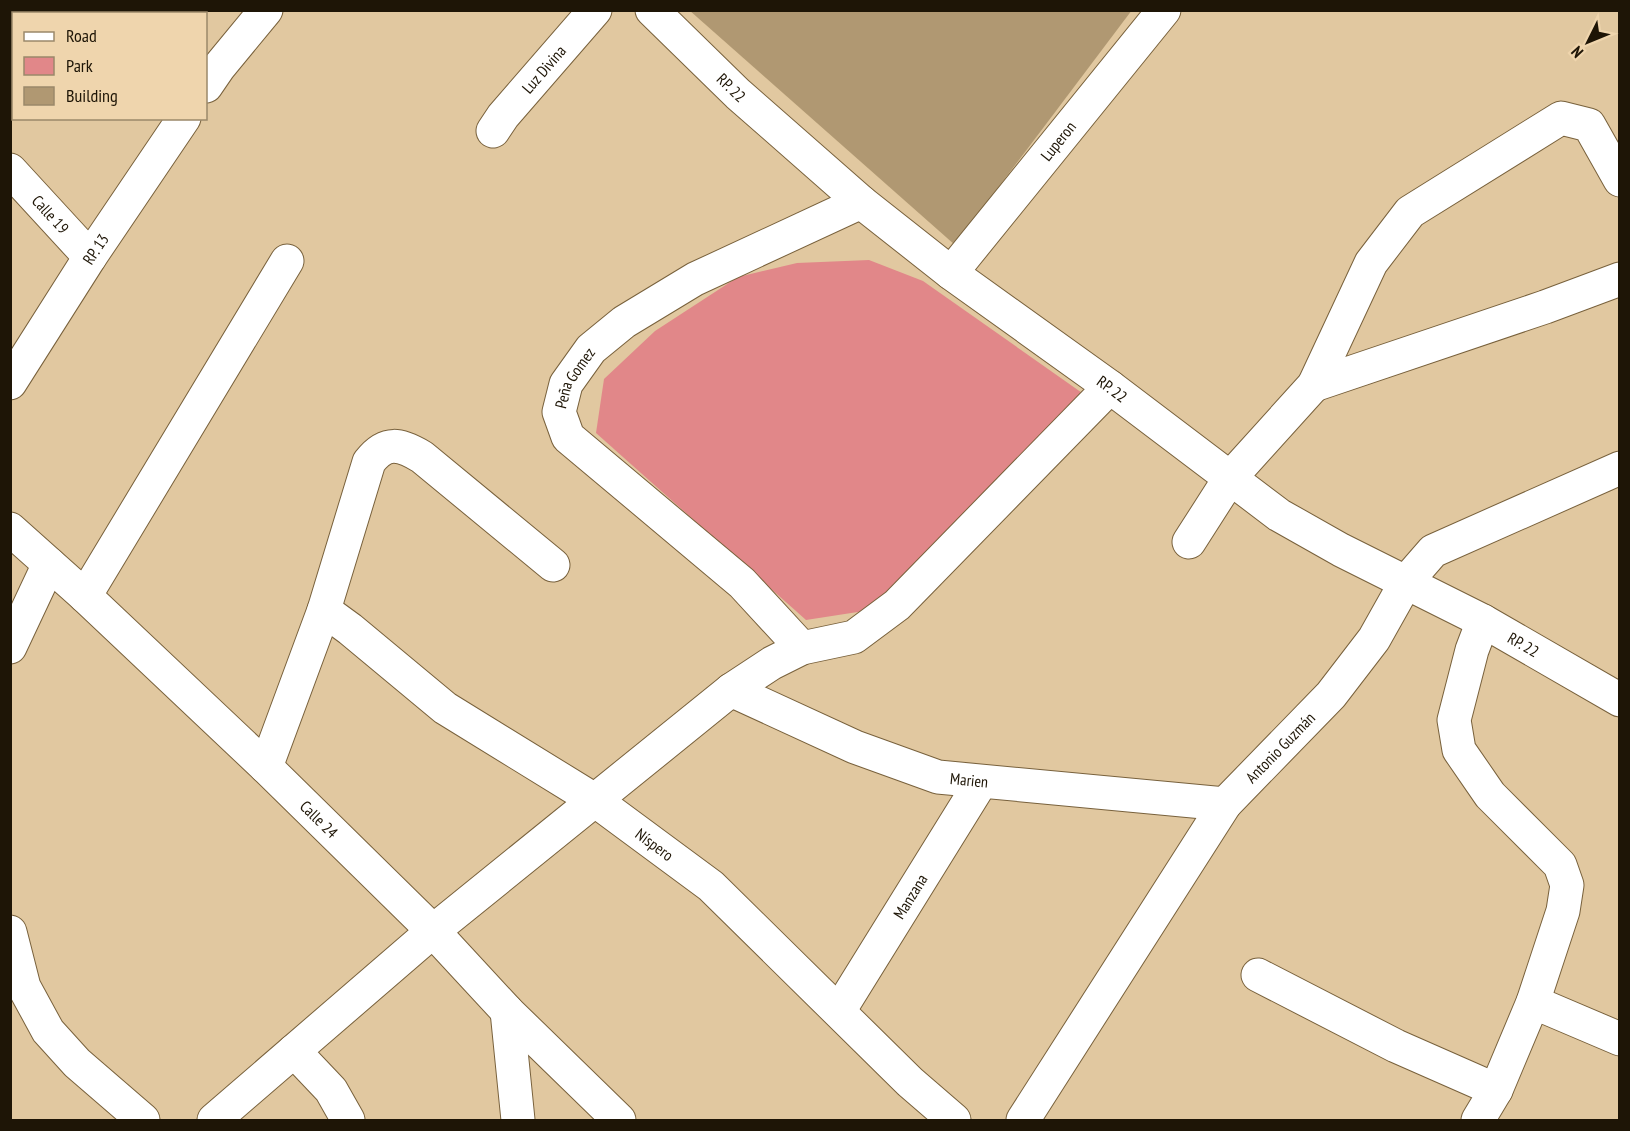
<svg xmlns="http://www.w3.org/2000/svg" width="1630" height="1131" font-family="'PT Sans Narrow',sans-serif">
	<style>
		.green { fill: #e18789 }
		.building { fill: #b09872 }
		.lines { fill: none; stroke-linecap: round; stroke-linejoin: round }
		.minor-casing { stroke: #78613c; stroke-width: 35 }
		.minor { stroke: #fff; stroke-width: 33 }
		.labels { text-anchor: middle; stroke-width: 6; stroke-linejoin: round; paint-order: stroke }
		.street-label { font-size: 16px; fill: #1e1506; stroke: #efd5ad }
	</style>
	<rect width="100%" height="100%" fill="#e1c8a0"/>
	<path class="green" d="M869,260L923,281L1085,395L877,609L806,620L596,433L604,379L655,331L738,277L797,263Z"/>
	<path class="building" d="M689,10H1132L955,245Z"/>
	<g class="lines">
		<defs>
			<g id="minor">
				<path id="s1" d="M652,10L738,94L861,202L951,273L1110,387L1279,515L1341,550L1483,621L1620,700"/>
				<path d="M206,86L219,67L266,10"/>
				<path id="s2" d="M493,131L503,116L595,10"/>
				<path id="s3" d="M10,170L90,257"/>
				<path id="s4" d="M951,273L1164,10"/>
				<path id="s5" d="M10,383L90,257L184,118"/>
				<path d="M1314,385L1545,307L1620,279"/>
				<path id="s6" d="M10,529L85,596L266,767L433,931L507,1011L619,1120"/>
				<path d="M1189,542L1230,478L1314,385L1371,263L1410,212L1561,118L1589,125L1620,180"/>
				<path d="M85,596L287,261"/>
				<path id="s7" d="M324,610L350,629L445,708L596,801L711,886L910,1082L954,1120"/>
				<path d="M10,647L49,564"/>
				<path id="s8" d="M802,648L742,583L568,437L559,412L566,384L591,349L624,322L695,279L861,202"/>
				<path id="s9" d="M731,690L855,747L938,777L1225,804"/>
				<path d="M266,767L324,610L369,462C386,440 400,444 422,457L553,565"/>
				<path d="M10,932L24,987L48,1031L77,1063L143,1120"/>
				<path d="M1258,975L1396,1046L1496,1090"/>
				<path d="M1533,1002L1620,1039"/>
				<path d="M507,1011L518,1120"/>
				<path id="s10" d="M839,1011L981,782"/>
				<path d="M294,1051L331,1090L348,1120"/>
				<path d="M214,1120L433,931L731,690L772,663L802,648L854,637L897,605L1110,387"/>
				<path id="s11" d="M1023,1120L1225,804L1331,695L1374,639L1406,582L1433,551L1620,468"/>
				<path d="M1478,1120L1496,1090L1533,1002L1563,911L1567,885L1560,865L1490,795L1459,750L1454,720L1472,650L1483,621"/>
			</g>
		</defs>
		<use href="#minor" class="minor-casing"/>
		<use href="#minor" class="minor"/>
	</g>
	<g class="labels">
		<g class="street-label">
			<text dy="6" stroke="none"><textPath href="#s2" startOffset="80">Luz Divina</textPath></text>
			<text dy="6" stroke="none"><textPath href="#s1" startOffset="111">RP. 22</textPath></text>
			<text dy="6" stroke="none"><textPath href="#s4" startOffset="170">Luperon</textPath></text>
			<text dy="6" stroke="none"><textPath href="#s3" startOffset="60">Calle 19</textPath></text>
			<text dy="6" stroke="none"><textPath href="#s5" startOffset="159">RP. 13</textPath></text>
			<text dy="6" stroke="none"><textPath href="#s8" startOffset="380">Peña Gomez</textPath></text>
			<text dy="6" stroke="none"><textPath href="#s1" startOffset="597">RP. 22</textPath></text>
			<text dy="6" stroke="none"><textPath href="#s1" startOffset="1083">RP. 22</textPath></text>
			<text dy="6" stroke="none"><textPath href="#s11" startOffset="454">Antonio Guzmán</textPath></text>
			<text dy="6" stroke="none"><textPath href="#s9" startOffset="256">Marien</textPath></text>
			<text dy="6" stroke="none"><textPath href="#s6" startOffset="424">Calle 24</textPath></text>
			<text dy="6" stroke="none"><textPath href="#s7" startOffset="406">Níspero</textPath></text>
			<text dy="6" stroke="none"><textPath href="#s10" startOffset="135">Manzana</textPath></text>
		</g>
	</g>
	<rect width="1630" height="1131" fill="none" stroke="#1e1506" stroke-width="24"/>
	<rect x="12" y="12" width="195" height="108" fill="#efd5ad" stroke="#9b886a" stroke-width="1.5"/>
	<rect x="24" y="32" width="30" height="9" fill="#ffffff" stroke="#9b886a" stroke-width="1.5"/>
	<text x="66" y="42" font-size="18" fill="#1e1506">Road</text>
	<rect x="24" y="57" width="30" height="18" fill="#e18789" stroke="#9b886a" stroke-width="1.5"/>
	<text x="66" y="72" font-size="18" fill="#1e1506">Park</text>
	<rect x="24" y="87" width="30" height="18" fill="#b09872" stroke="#9b886a" stroke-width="1.5"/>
	<text x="66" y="102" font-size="18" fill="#1e1506">Building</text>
	<g transform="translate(1588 42) rotate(227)" stroke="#efd5ad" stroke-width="4.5" paint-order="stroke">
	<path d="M0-4.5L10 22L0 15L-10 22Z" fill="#1e1506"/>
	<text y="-9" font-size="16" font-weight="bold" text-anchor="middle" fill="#1e1506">N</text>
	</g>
</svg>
